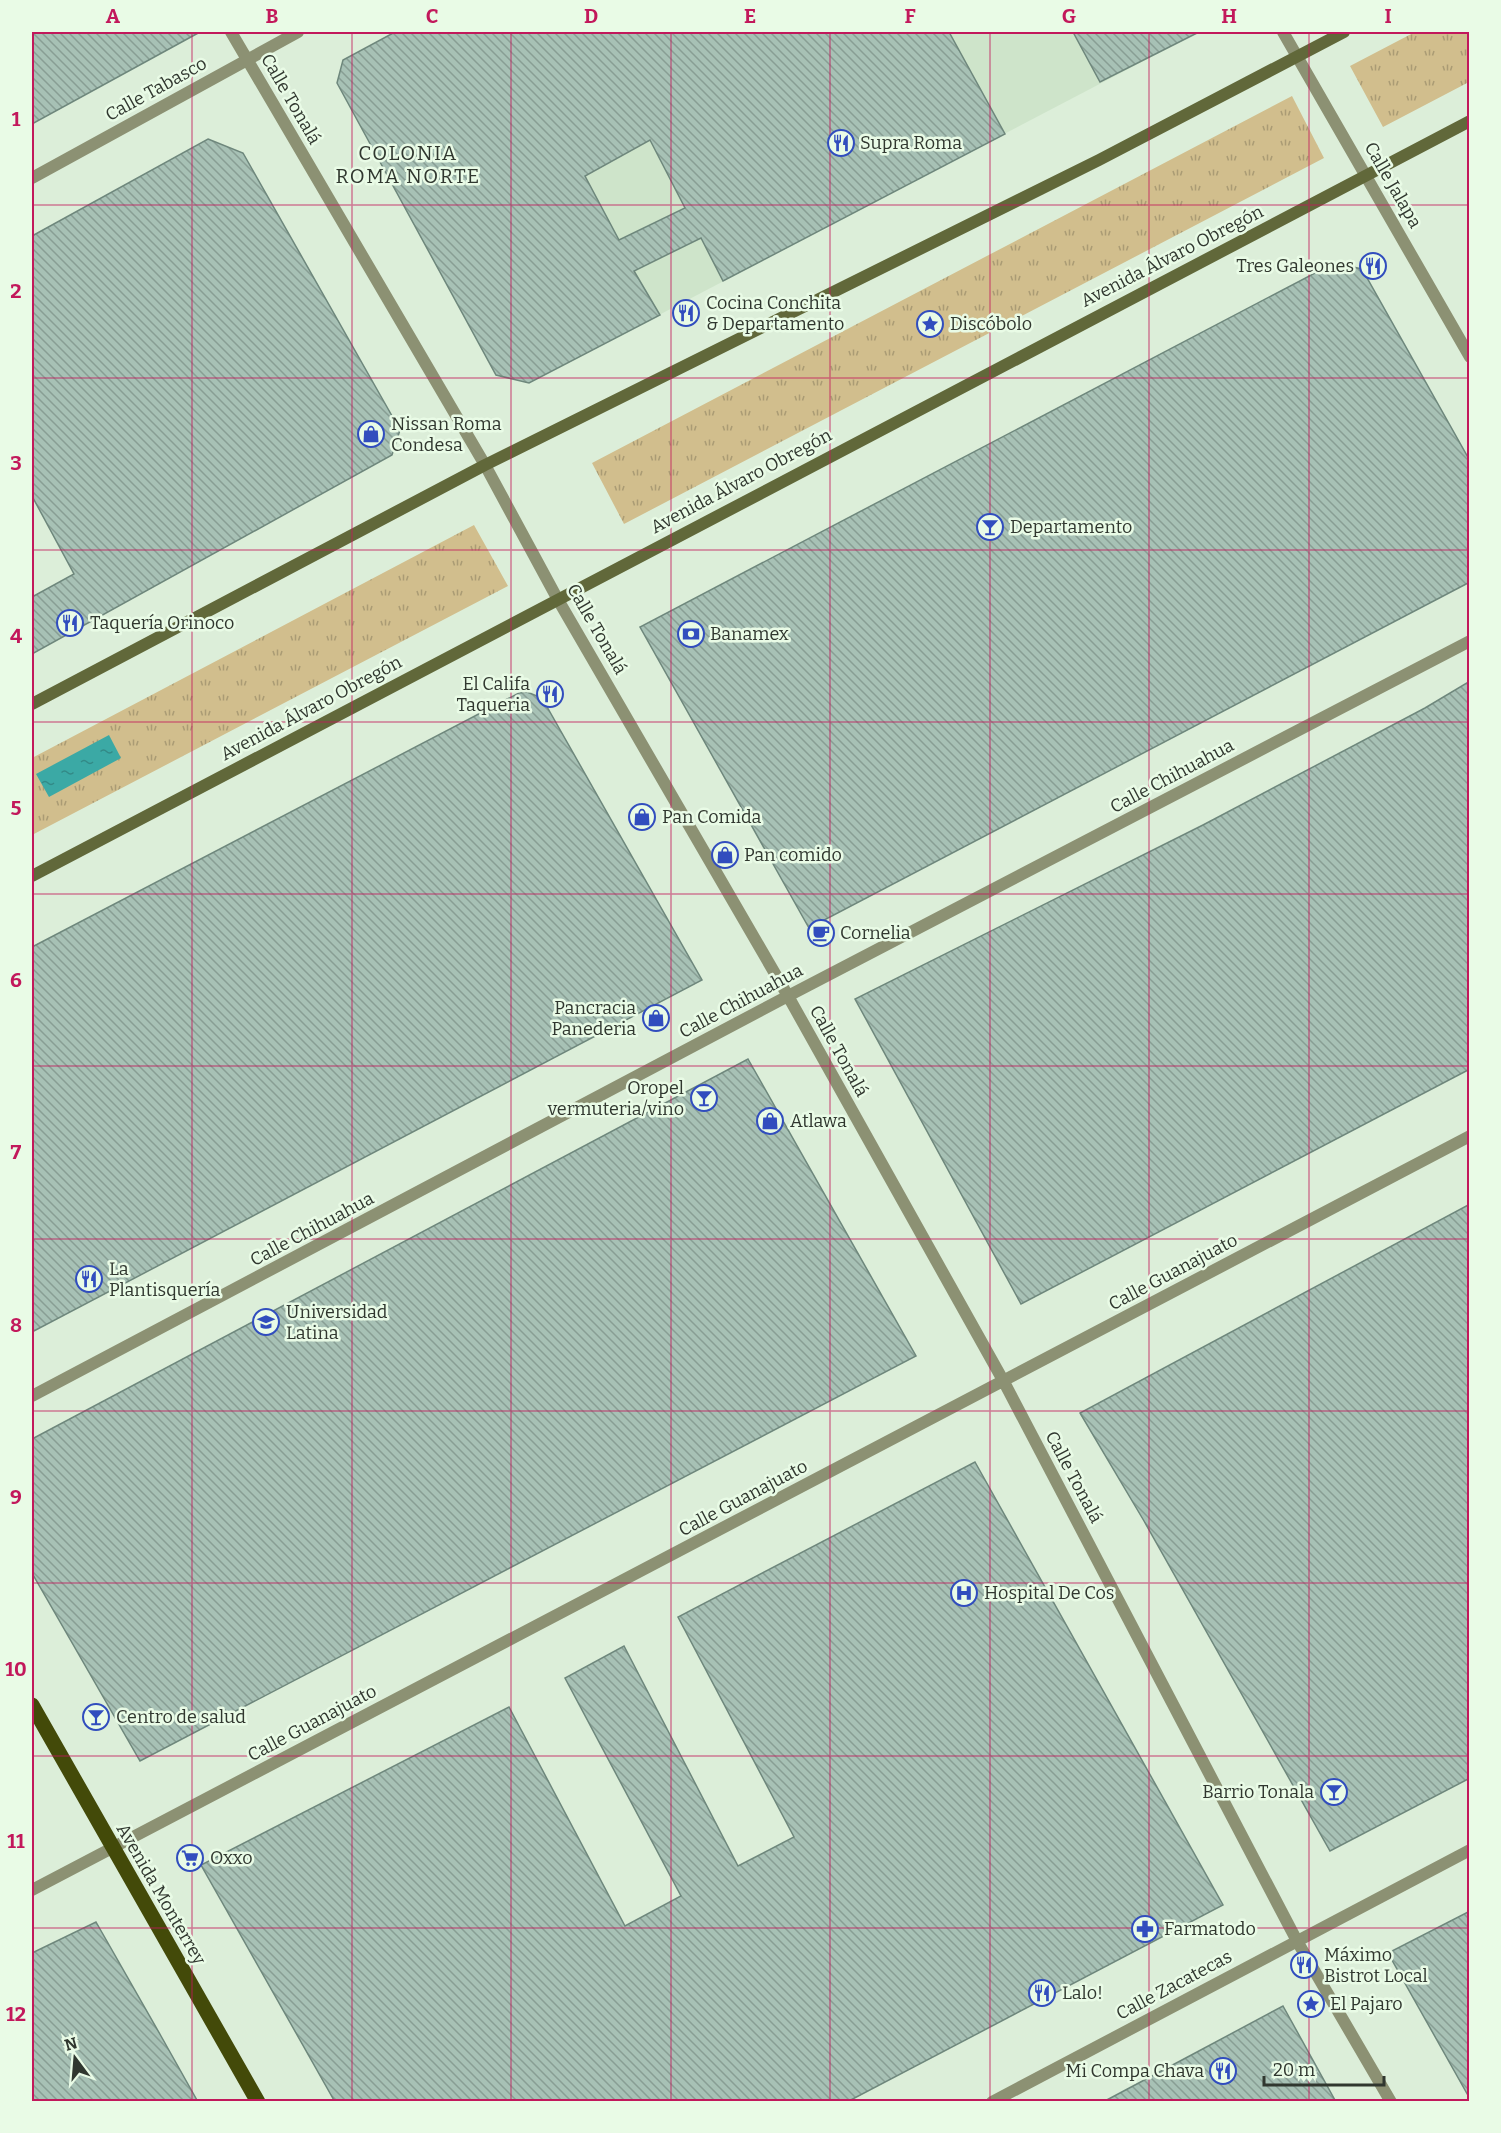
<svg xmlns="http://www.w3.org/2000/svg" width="1501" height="2133" font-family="Bitter,serif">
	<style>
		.built { fill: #cee4ca }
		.park { fill: url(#park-tufts) }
		.water { fill: url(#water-ripples) }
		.building { fill: url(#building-back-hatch); stroke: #6e877c; stroke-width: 1.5; fill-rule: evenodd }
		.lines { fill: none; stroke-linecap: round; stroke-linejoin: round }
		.street { stroke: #8c9173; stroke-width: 12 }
		.secondary { stroke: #61683a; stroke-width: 12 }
		.primary { stroke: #434a09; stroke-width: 15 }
		.grid { fill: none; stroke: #c2185b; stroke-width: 1.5; stroke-opacity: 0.55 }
		.labels { text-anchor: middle; stroke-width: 5; stroke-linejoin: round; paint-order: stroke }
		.street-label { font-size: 18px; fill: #30372f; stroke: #e9fbe6 }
		.poi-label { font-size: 18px; fill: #30372f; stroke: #e9fbe6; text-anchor: start }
		.neighbourhood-label { font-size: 20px; letter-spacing: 1.5px; fill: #30372f; stroke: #e9fbe6 }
		.neatline { fill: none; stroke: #c2185b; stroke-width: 2 }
		.grid-label { font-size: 20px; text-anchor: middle; font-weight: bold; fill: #c2185b }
	</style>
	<defs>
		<pattern id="park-tufts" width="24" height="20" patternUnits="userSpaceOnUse" patternTransform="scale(1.5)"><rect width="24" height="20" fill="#d1be8d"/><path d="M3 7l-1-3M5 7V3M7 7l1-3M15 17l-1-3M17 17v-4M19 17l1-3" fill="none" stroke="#aa9b74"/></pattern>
		<pattern id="water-ripples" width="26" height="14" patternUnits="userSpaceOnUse" patternTransform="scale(1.5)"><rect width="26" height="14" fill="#3ba9a5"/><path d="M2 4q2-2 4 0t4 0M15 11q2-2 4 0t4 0" fill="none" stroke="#328a87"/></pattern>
		<pattern id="building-back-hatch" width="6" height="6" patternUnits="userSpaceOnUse" patternTransform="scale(1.5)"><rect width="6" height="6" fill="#a7c1b5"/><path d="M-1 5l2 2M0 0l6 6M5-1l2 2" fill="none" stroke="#889e94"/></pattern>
	</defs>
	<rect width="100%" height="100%" fill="#dceed9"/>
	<path class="built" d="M687,32H1199L529,383L496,375L436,263L634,59Z"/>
	<path class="park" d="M1415,32H1469V82L1383,127L1350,66Z
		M1292,96L1324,158L624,524L592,463Z
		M474,525L508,586L32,835V758Z"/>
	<path class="water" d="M109,735L121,758L49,797L36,774Z"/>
	<path class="building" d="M32,32H200L32,124Z
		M395,32H949L1005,134L723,281L701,238L634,271L660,315L529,383L496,375L337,83L343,60ZM650,140L685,208L619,240L585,176Z
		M1073,32H1199L1100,82Z
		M208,139L243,153L400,430L392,455L32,654V597L74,574L32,496V236Z
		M1334,263L1362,269L1470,461V582L809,928L640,627Z
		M1470,681V1069L1021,1304L855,999L1203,825L1425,708Z
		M527,692L542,698L702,980L32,1332V947L519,693Z
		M748,1059L916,1356L140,1761L32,1573V1439Z
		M1470,1204V1778L1330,1851L1144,1521L1080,1413Z
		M975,1462L1223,1905L847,2102H335L201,1865L509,1707L625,1926L681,1896L565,1678L624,1646L738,1866L794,1837L678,1617Z
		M1470,1911V2099L1388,1953Z
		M96,1922L161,2036L198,2102H32V1953Z
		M1283,2006L1336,2102H1103L1197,2052Z"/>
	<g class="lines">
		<path class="street" d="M231,32L485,465L557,598L788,996L1004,1382L1297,1941L1391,2102
			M1283,32L1470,357
			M32,178L298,32
			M32,1396L788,996L1470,641
			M32,1890L1470,1136
			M992,2102L1470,1850"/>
		<path class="secondary" d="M32,704L485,465L1099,160L1344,32
			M32,876L1470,121"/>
		<path class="primary" d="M32,1705L258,2102"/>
	</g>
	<path class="grid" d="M192,32V2102M352,32V2102M511,32V2102M671,32V2102M830,32V2102M990,32V2102M1149,32V2102M1309,32V2102M32,205H1470M32,378H1470M32,550H1470M32,722H1470M32,894H1470M32,1066H1470M32,1239H1470M32,1411H1470M32,1583H1470M32,1756H1470M32,1928H1470"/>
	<defs>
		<symbol id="restaurant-ring" viewBox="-11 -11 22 22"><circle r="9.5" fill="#e9fbe6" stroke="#314dbe" stroke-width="1.5"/><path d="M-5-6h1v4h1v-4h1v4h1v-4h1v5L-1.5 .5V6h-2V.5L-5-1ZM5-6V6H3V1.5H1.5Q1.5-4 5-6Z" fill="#314dbe"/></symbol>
		<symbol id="sight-ring" viewBox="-11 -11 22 22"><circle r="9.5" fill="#e9fbe6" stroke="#314dbe" stroke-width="1.5"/><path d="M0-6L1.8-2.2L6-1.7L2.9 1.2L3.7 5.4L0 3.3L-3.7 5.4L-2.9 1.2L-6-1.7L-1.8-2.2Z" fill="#314dbe"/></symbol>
		<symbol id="shop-ring" viewBox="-11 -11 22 22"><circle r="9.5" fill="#e9fbe6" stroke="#314dbe" stroke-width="1.5"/><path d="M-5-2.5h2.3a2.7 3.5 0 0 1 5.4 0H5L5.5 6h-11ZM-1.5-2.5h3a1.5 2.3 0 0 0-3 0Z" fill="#314dbe"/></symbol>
		<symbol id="bar-ring" viewBox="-11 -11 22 22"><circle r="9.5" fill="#e9fbe6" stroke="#314dbe" stroke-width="1.5"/><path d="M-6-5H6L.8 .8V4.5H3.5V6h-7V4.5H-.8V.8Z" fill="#314dbe"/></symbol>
		<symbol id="bank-ring" viewBox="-11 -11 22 22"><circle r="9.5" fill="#e9fbe6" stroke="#314dbe" stroke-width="1.5"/><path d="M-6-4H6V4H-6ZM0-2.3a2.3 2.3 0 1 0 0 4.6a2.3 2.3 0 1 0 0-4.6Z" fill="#314dbe"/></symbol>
		<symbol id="cafe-ring" viewBox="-11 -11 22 22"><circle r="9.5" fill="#e9fbe6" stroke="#314dbe" stroke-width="1.5"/><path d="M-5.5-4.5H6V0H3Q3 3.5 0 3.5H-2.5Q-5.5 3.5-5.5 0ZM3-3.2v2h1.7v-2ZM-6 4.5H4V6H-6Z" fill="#314dbe"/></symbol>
		<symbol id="university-ring" viewBox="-11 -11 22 22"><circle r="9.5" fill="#e9fbe6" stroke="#314dbe" stroke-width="1.5"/><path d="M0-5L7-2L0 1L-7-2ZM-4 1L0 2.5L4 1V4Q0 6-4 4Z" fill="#314dbe"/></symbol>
		<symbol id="hospital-ring" viewBox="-11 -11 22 22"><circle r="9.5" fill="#e9fbe6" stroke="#314dbe" stroke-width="1.5"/><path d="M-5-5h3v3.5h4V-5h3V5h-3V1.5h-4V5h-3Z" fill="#314dbe"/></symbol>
		<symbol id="supermarket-ring" viewBox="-11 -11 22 22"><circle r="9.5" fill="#e9fbe6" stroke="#314dbe" stroke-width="1.5"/><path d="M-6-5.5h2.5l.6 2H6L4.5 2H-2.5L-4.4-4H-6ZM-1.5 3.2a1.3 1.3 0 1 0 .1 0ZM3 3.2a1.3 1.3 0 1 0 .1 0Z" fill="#314dbe"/></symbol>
		<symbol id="pharmacy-ring" viewBox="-11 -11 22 22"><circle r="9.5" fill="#e9fbe6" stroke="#314dbe" stroke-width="1.5"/><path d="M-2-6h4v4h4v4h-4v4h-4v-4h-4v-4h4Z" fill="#314dbe"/></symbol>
	</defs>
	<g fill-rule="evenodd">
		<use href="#restaurant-ring" x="826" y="128" width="30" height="30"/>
		<use href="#restaurant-ring" x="1358" y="251" width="30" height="30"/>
		<use href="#restaurant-ring" x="671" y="298" width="30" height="30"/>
		<use href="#sight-ring" x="915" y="309" width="30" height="30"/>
		<use href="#shop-ring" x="356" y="419" width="30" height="30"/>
		<use href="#bar-ring" x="975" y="512" width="30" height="30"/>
		<use href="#restaurant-ring" x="55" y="608" width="30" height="30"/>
		<use href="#bank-ring" x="676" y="619" width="30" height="30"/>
		<use href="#restaurant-ring" x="535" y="679" width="30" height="30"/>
		<use href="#shop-ring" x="627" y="802" width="30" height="30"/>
		<use href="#shop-ring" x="710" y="840" width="30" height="30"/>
		<use href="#cafe-ring" x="806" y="918" width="30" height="30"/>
		<use href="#shop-ring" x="641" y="1003" width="30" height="30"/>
		<use href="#bar-ring" x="689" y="1083" width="30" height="30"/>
		<use href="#shop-ring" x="755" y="1106" width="30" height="30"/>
		<use href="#restaurant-ring" x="74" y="1264" width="30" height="30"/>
		<use href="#university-ring" x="251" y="1307" width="30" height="30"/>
		<use href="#hospital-ring" x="949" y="1578" width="30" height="30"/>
		<use href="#bar-ring" x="81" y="1702" width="30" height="30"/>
		<use href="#bar-ring" x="1319" y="1777" width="30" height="30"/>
		<use href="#supermarket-ring" x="175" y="1843" width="30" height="30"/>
		<use href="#pharmacy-ring" x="1130" y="1914" width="30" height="30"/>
		<use href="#restaurant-ring" x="1289" y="1950" width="30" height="30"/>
		<use href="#restaurant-ring" x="1027" y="1978" width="30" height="30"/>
		<use href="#sight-ring" x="1296" y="1989" width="30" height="30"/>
		<use href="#restaurant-ring" x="1208" y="2056" width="30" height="30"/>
	</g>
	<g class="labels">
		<g class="street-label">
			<text transform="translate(156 89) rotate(-29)" y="6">Calle Tabasco</text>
			<text transform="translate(291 99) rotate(60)" y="6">Calle Tonalá</text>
			<text transform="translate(1393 185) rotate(60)" y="6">Calle Jalapa</text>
			<text transform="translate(1172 256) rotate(-27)" y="6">Avenida Álvaro Obregón</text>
			<text transform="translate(741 481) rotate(-28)" y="6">Avenida Álvaro Obregón</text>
			<text transform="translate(597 629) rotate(60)" y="6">Calle Tonalá</text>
			<text transform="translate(311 708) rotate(-28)" y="6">Avenida Álvaro Obregón</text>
			<text transform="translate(1172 776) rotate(-28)" y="6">Calle Chihuahua</text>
			<text transform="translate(741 1001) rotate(-28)" y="6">Calle Chihuahua</text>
			<text transform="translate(839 1051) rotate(61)" y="6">Calle Tonalá</text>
			<text transform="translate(312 1229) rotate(-28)" y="6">Calle Chihuahua</text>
			<text transform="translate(1173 1272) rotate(-28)" y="6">Calle Guanajuato</text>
			<text transform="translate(1074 1477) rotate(62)" y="6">Calle Tonalá</text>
			<text transform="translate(743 1498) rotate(-28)" y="6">Calle Guanajuato</text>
			<text transform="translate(312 1723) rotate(-28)" y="6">Calle Guanajuato</text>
			<text transform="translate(161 1894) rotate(60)" y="6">Avenida Monterrey</text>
			<text transform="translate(1174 1985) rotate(-28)" y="6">Calle Zacatecas</text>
		</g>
		<g class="poi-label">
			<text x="860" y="149">Supra Roma</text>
			<text x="1354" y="272" text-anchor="end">Tres Galeones</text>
			<text x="706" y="309">Cocina Conchita<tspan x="706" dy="21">&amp; Departamento</tspan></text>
			<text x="950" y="330">Discóbolo</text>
			<text x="391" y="430">Nissan Roma<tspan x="391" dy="21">Condesa</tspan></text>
			<text x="1010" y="533">Departamento</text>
			<text x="90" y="629">Taquería Orinoco</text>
			<text x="710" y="640">Banamex</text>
			<text x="530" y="690" text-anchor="end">El Califa<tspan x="530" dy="21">Taqueria</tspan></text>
			<text x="662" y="823">Pan Comida</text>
			<text x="744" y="861">Pan comido</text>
			<text x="840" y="939">Cornelia</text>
			<text x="636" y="1014" text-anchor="end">Pancracia<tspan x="636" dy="21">Panederia</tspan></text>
			<text x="684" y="1094" text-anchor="end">Oropel<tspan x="684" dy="21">vermuteria/vino</tspan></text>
			<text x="790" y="1127">Atlawa</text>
			<text x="109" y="1275">La<tspan x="109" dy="21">Plantisquería</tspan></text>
			<text x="286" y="1318">Universidad<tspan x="286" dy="21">Latina</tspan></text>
			<text x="984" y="1599">Hospital De Cos</text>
			<text x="116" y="1723">Centro de salud</text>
			<text x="1314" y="1798" text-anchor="end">Barrio Tonala</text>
			<text x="210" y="1864">Oxxo</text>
			<text x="1164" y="1935">Farmatodo</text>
			<text x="1324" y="1961">Máximo<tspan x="1324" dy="21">Bistrot Local</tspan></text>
			<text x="1062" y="1999">Lalo!</text>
			<text x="1330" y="2010">El Pajaro</text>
			<text x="1204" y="2077" text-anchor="end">Mi Compa Chava</text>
		</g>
		<g class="neighbourhood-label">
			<text x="408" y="160">COLONIA<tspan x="408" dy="23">ROMA NORTE</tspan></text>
		</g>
	</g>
	<rect width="1501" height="2133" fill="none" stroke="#e9fbe6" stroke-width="66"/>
	<g transform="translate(75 2058) rotate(344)" stroke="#e9fbe6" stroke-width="4.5" paint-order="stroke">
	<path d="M0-4.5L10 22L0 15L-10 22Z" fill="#30372f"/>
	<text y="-9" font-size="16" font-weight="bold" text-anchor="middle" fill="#30372f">N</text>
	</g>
	<path d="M1264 2076v9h120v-9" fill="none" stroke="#30372f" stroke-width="3"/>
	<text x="1273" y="2076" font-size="18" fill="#30372f" stroke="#e9fbe6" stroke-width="4.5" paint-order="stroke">20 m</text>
	<rect x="33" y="33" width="1435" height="2067" class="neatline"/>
	<g class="grid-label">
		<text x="113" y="23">A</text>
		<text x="272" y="23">B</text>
		<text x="432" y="23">C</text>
		<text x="591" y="23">D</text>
		<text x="750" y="23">E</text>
		<text x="910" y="23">F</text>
		<text x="1069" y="23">G</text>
		<text x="1229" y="23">H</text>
		<text x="1388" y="23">I</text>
		<text x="16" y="126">1</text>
		<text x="16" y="298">2</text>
		<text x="16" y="470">3</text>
		<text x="16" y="643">4</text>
		<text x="16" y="815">5</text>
		<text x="16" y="987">6</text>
		<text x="16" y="1159">7</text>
		<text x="16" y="1332">8</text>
		<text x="16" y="1504">9</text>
		<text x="16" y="1676">10</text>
		<text x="16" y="1848">11</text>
		<text x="16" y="2021">12</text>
	</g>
</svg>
